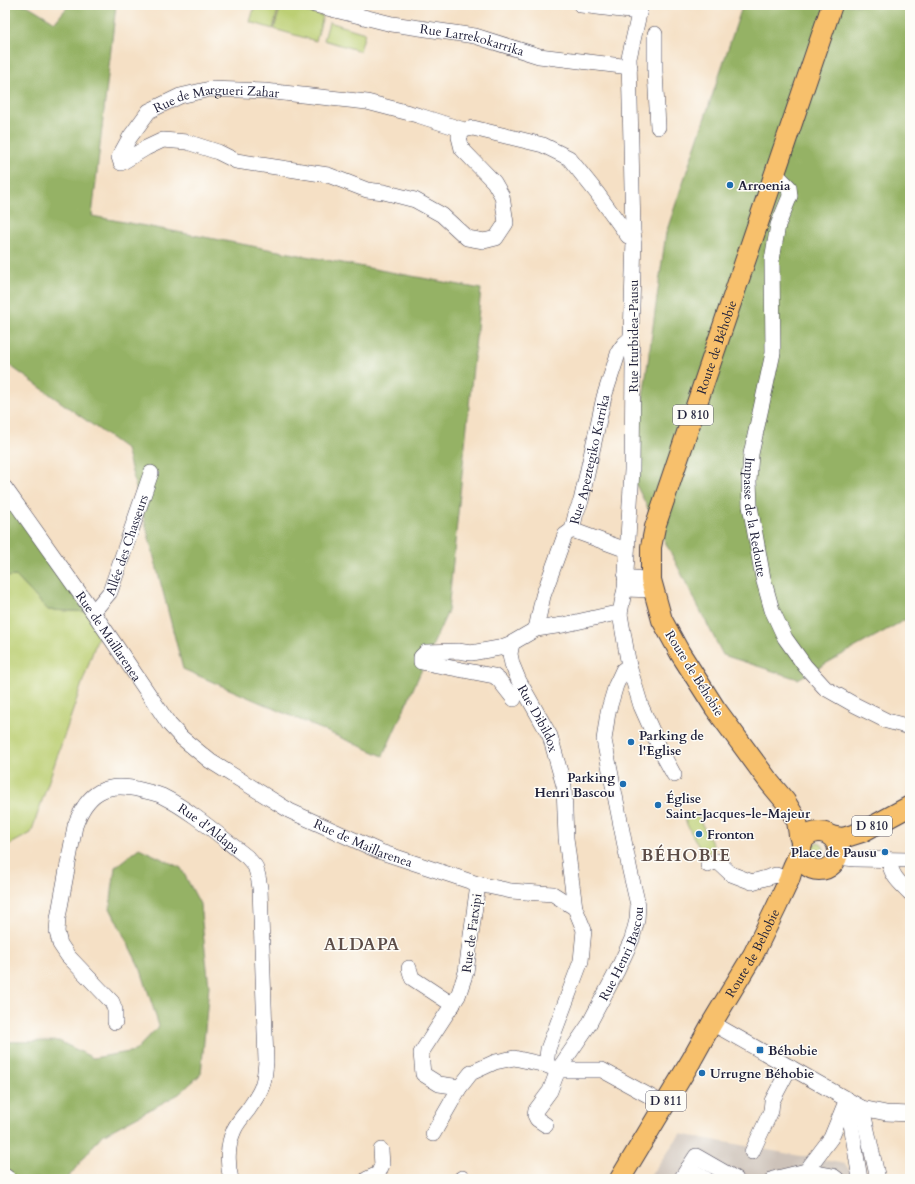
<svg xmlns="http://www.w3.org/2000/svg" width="915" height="1184" font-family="Cardo,serif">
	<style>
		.industrial { fill: #cdc2b9 }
		.green { fill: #bccf73; stroke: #6f7857 }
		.forest { fill: #95b265; stroke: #5c6a50 }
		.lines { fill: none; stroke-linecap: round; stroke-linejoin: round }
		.minor-casing { stroke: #423e50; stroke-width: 16 }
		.major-casing { stroke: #423e50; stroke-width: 22 }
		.minor { stroke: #fff; stroke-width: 15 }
		.major { stroke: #f7c06c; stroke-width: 20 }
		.poi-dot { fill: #1f6fb2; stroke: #fdfcf7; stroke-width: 1.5 }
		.labels { text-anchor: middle; stroke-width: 3; stroke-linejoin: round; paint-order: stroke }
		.shield { fill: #fdfcf7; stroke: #646373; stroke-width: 1 }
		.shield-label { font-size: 12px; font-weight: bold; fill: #22223b }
		.street-label { font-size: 13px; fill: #22223b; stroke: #fdfcf7 }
		.poi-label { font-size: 13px; font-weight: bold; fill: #22223b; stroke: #fdfcf7; text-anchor: start }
		.district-label { font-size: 17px; font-weight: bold; letter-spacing: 1px; fill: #5d4d48; stroke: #fdfcf7 }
	</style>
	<rect width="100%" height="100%" fill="#fdfcf7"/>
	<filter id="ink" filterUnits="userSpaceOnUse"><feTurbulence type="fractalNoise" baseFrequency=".025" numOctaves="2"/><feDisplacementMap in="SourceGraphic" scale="8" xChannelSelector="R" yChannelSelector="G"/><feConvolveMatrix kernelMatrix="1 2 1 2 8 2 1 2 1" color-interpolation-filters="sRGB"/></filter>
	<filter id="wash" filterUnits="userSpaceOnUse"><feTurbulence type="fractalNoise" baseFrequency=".012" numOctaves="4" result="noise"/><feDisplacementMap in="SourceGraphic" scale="16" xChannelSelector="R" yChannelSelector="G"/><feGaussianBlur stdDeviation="0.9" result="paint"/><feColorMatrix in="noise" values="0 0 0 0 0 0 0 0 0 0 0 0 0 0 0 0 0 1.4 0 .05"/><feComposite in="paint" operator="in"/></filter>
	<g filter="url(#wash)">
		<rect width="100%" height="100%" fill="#f5e0c5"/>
		<path class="industrial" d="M680,1134L845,1164L856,1179H648Z"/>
		<path class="green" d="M255,5H279L273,29L250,22Z
			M281,5L323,16L316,41L274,29Z
			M329,22L365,33L360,51L324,40Z
			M16,576L48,610L93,612L102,625L31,833L5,847V577Z
			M696,813L715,849L703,855L684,819Z
			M810 850a7 7 0 1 1 14 0a7 7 0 1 1-14 0Z"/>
		<path class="forest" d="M5,5H27L55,22L69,5H116L92,216L481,289L448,611L383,756L183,669L126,449L5,362Z
			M742,5H910V617L798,679L723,655L632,477L666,233L741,10Z
			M5,488L93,612L48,610L16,576L5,577Z
			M139,848L181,868L200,904L209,986L201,1074L179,1094L101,1136L67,1179H8L5,1178V1042L59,1041L93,1058L135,1051L159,1026L141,970L110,908L115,867Z"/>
	</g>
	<g filter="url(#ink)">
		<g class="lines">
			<defs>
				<g id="minor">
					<path id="s1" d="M315,5L392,24L475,36L539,56L630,67"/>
					<path d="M581,5L638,12"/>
					<path d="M641,5L629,58L633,231L634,239L631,338L633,364L632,470L625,589L623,597L620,614L629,666L641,706L662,753L674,775"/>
					<path d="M655,34V71L658,127"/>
					<path id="s2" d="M464,130L459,137L462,149L494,182L502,196L506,223L496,238L484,241L467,238L442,215L415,200L384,192L367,190L328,175L236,161L218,152L187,142L163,140L146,148L121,163L119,157L130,137L149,111L180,96L210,89L265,91L367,102L417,115L464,130L473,128L543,145L569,158L597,193L628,236L634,239"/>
					<path id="s3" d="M774,176L781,179L789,187L790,196L778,225L772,260L773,353L751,454L749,481L750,506L763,578L772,610L785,638L805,666L825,688L855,705L887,721L910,727"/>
					<path id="s4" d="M5,488L93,612L169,724L182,738L210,761L290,811L381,852L478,884L511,891L553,894L575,908L584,930L581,961L548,1049L546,1065L558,1070H602L664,1104"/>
					<path d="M572,530L621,548L627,549"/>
					<path d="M625,577L651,580"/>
					<path d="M625,589L653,590"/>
					<path id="s5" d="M93,612L110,592L151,473"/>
					<path id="s6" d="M536,629L543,596L565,535L572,530L576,513L581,501L604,397L619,351L624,344L631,338"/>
					<path id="s7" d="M512,643L510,654L512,664L519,681L550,736L564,786L566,838L575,908"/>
					<path d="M514,699L499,680L494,676L421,662V657L426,652L458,651L471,653L499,648L512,643L536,629L563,625L612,614H620"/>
					<path d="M837,857L855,859L910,860"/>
					<path d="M889,860C891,876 899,882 910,893"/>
					<path d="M708,865L717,861L731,874L752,882L776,875L789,880"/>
					<path d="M478,884L466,972L458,996L421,1053L423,1074L439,1084L460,1087L471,1073L495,1062L514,1058L546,1065"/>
					<path d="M409,968L412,978L453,1005"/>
					<path id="s8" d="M115,1022V1010L112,1002L68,956L60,944L57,932L58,918L75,826C87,792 106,781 141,790C148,792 156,793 162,796C192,811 221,837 247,857L255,866L258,876L260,888L266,1062C265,1070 265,1078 262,1086C259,1095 253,1102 248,1110C243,1116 237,1123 234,1130C227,1145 227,1164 231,1179"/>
					<path d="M712,1023L862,1108L886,1113L910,1114"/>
					<path d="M847,1099L860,1179"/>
					<path d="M862,1108L878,1179"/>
					<path id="s9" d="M546,1125L537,1119L535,1115L536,1110L550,1091L558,1070L588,1026L617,971L632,939L637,920L638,905L630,871L604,740L608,712L616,685L623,670L629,666"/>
					<path d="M433,1134L460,1087"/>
					<path d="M752,1152L771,1111L772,1101L790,1067"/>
					<path d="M688,1168L706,1179"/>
					<path d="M806,1171L833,1176L837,1179"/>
					<path d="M5,1176L9,1179"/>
					<path d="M367,1179L378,1174L382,1165L381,1150"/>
					<path d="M461,1179L462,1178"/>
					<path d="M681,1179L696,1156L736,1179"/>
					<path d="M773,1179L806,1171L831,1138L847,1099"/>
				</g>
				<g id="major">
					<circle cx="819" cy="851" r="19"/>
					<path d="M831,836L843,838L862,832L910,806"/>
					<path id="s10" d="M802,845L799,835L797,821L785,801L770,783L715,708L680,653L662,620L651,580V547L655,527L832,5"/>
					<path id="s11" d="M620,1179L691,1061L712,1023L753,955L776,908L789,880L793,867L800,852"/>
				</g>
			</defs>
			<use href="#minor" class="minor-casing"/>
			<use href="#major" class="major-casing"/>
			<use href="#minor" class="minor"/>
			<use href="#major" class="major"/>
		</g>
	</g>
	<g class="poi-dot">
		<circle cx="730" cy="185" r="4"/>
		<circle cx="631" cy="742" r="4"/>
		<circle cx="623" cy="784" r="4"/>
		<circle cx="658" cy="805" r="4"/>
		<circle cx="699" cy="834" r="4"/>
		<circle cx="885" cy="852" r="4"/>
		<rect x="756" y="1046" width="8" height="8" rx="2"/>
		<circle cx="702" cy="1073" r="4"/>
	</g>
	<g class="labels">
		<g class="shield">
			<rect x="673" y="405" width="40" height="20" rx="3"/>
			<rect x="852" y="816" width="40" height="20" rx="3"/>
			<rect x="646" y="1091" width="40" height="20" rx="3"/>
		</g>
		<g class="shield-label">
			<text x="693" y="419">D 810</text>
			<text x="872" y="830">D 810</text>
			<text x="666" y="1105">D 811</text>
		</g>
		<g class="street-label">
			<text dy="5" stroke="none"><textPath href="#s1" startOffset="161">Rue Larrekokarrika</textPath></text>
			<text dy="5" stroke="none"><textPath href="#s2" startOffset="663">Rue de Margueri Zahar</textPath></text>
			<text transform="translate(633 336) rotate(-90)" y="5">Rue Iturbidea-Pausu</text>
			<text dy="5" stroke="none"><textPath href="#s10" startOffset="552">Route de Béhobie</textPath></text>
			<text dy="5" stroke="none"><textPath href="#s6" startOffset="180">Rue Apeztegiko Karrika</textPath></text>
			<text dy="5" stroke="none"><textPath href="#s3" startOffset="355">Impasse de la Redoute</textPath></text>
			<text dy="5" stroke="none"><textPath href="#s5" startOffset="76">Allée des Chasseurs</textPath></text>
			<text dy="5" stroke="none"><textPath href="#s4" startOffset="181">Rue de Maillarenea</textPath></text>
			<text transform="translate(695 673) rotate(58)" y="5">Route de Béhobie</text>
			<text dy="5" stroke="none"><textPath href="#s7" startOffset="82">Rue Dibildox</textPath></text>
			<text dy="5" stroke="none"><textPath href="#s8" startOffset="383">Rue d'Aldapa</textPath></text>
			<text dy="5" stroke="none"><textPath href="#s4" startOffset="517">Rue de Maillarenea</textPath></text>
			<text transform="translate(471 933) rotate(-82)" y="5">Rue de Fatxipi</text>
			<text dy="5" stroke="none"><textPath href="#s11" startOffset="262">Route de Behobie</textPath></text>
			<text dy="5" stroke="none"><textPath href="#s9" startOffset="200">Rue Henri Bascou</textPath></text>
		</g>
		<g class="poi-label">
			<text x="738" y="190">Arroenia</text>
			<text x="639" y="740">Parking de<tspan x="639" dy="15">l'Eglise</tspan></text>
			<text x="615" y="782" text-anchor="end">Parking<tspan x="615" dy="15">Henri Bascou</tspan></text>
			<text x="666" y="803">Église<tspan x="666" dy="15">Saint-Jacques-le-Majeur</tspan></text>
			<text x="707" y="839">Fronton</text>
			<text x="877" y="857" text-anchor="end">Place de Pausu</text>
			<text x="768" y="1055">Béhobie</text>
			<text x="710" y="1078">Urrugne Béhobie</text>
		</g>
		<g class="district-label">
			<text x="686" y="861">BÉHOBIE</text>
			<text x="362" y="950">ALDAPA</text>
		</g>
	</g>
	<rect width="915" height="1184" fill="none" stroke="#fdfcf7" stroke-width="20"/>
</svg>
